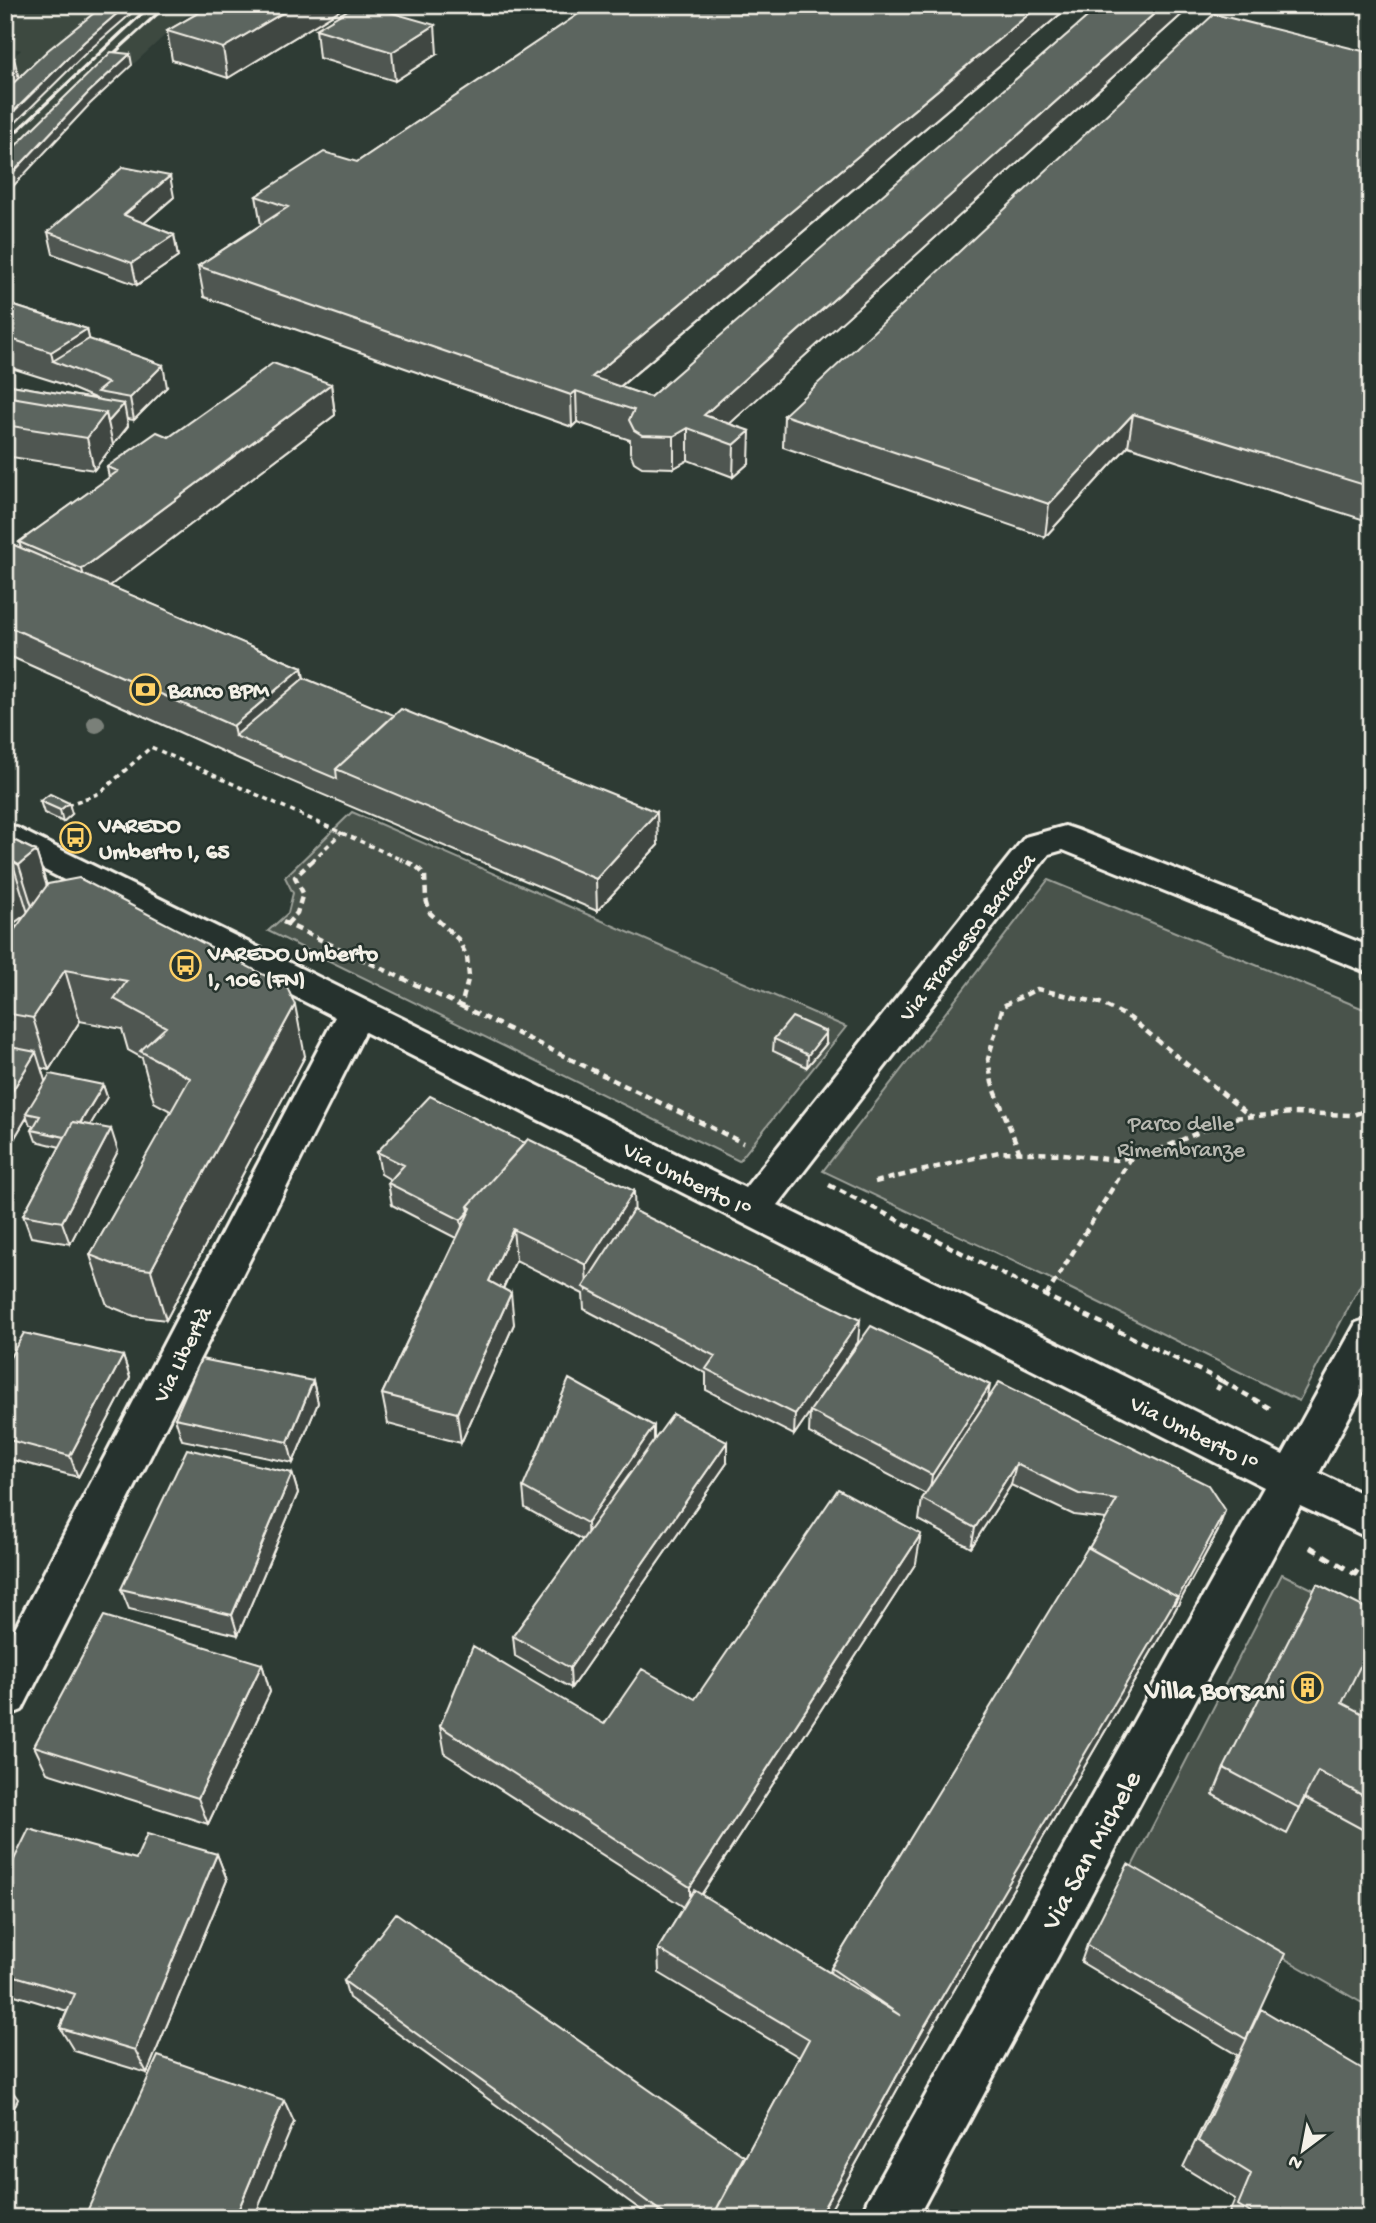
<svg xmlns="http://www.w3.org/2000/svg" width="1376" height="2223" font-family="'Gochi Hand',sans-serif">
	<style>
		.built { fill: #3c4841 }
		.green { fill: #48524c; stroke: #9ea29a; stroke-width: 2 }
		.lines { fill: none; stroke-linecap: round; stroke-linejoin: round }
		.minor-casing { stroke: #f4f1e8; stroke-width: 6 }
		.path-far2 { stroke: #f4f1e8; stroke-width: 3.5; stroke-dasharray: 5 4.5; stroke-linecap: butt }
		.path-far1 { stroke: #f4f1e8; stroke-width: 4.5; stroke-dasharray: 7 5; stroke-linecap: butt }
		.path { stroke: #f4f1e8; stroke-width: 5; stroke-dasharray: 9 7; stroke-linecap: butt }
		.minor { fill: #26332d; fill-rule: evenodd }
		.rail { stroke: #f4f1e8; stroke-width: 3.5 }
		.tree { fill: #7a8079 }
		.wall { fill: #4f5751; stroke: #f4f1e8; stroke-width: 2; fill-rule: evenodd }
		.shaded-wall { fill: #404742; stroke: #f4f1e8; stroke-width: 2 }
		.building { fill: #5c655e; stroke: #f4f1e8; stroke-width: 2 }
		.labels { text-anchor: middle; stroke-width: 5; stroke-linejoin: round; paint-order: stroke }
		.poi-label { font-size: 23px; font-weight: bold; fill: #f4f1e8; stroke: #26332d; text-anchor: start }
		.street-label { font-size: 23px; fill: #f4f1e8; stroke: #26332d }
		.park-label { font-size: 23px; fill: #b8b9b1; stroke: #26332d }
		.near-poi-label { font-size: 28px; font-weight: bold; fill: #f4f1e8; stroke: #26332d; text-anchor: end }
		.near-street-label { font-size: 28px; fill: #f4f1e8; stroke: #26332d }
	</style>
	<rect width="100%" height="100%" fill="#2e3b34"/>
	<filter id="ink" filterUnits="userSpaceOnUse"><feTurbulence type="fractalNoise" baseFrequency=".0143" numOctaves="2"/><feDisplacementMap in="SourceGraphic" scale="14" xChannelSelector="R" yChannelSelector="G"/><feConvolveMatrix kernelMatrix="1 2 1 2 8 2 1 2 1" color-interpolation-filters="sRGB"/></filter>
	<g filter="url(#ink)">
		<path class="built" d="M5,5H198L90,104L5,194V64L21,50L5,46Z"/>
		<path class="green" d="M352,812L846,1027L739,1161L268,931L288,913L293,893L285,877Z
			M1048,880L1371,1012V1265L1299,1401L1055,1281L823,1171Z
			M1282,1574L1371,1618V2008L1130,1870Z"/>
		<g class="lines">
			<defs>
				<path id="minor" d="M5,824L17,828L745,1188L1025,837L1065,826L1077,830L1371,947V974L1063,850L1049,854L778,1205L1283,1455L1356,1323L1371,1318V1376L1319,1473L1371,1498V1539L1300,1506L917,2218H860L868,2199L1264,1487L365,1032L22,1710L5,1717V1647L335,1017L5,850Z"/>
			</defs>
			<use href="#minor" class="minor-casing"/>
			<path class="path-far2" d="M5,790L16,795
				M67,805L100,793L151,747L404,861
				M312,861L342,832"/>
			<path class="path-far1" d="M283,922L461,1006L469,976L467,957L458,939L430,913L426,899L425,875L416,866L400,859
				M287,924L297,913L303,893L295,877L314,859
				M461,1006L743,1143
				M1020,1153L992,1083L988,1059L1003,1006L1037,989L1100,1003L1130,1018L1250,1116
				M875,1182L999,1152L1063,1154L1116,1160L1152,1153L1231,1118L1293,1113L1353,1115L1371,1109
				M829,1185L1046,1296L1222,1381L1217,1390
				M1046,1296L1131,1158
				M1222,1381L1273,1410"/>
			<path class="path" d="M1310,1547L1355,1574L1361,1564"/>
			<use href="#minor" class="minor"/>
			<path class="rail" d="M100,66L167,5
				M5,142L151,5"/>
		</g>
		<circle class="tree" cx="96" cy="724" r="9"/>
		<path class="wall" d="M212,5H348L228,78L172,60L167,31Z
			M544,5H1071L620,387L650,397L1188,9L729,424L749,463L733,477L688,460L674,468L642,467L634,462L630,452V440L577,422L572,427L204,297L198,266L261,225L256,196L357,162L578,15Z
			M1323,5H1352L1347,11Z
			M316,29L437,54L395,81L319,58Z
			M1371,53V522L1128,446L1045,537L783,447L784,415Z
			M174,197L144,223L174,235L178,257L137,285L53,254L48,232Z
			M5,303L87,329L89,339L167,387L134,420L127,419L128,426L94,470L5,456V384L99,400L59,383L5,366Z
			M331,384L335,415L109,586L302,668L304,678L658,845L597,911L239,759L5,654V543L21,548L19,542L109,478L107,467L169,437Z
			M40,801L72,814L63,822L44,813Z
			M5,836L36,851L47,886L305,1056L166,1320L134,1316L107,1305L90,1255L172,1112L154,1102L142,1058L128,1050L122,1029L80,1021L49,1070L41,1068L45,1081L103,1085L107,1097L90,1125L118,1151L70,1244L31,1237L23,1215L60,1147L36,1141L32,1130L34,1126L30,1125L27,1117L5,1154ZM27,914L16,929L14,923Z
			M774,1039L826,1044L807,1067L773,1051Z
			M377,1152L634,1210L858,1342L794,1435L706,1390V1373L584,1309L583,1294L516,1260L503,1289L514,1324L461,1443L388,1424L382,1394L456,1238L392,1205L388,1183L391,1180L381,1174Z
			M123,1356L130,1378L78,1477L5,1458V1366Z
			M313,1381L318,1403L293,1463L182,1440L175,1418Z
			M987,1400L1218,1531L1167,1625L918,2052L826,2218H652L349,1998L344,1981L744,2156V2160L799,2057L659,1973L658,1949L684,1907L445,1754L440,1726L604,1724L695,1699L916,1563L701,1895L830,1973L831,1968L1089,1548L1106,1519L1074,1515L1011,1485L971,1548L919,1520L922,1499L926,1494L809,1433L810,1411Z
			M654,1441L727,1463L571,1688L515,1656L513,1636L583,1540L525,1508L523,1487Z
			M292,1473L298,1493L238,1635L129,1609L121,1589Z
			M262,1664L270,1692L208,1824L47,1773L34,1746Z
			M1371,1718V1834L1305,1798L1287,1834L1213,1795L1224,1768Z
			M217,1854L227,1880L147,2073L74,2051L60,2028L67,2011L5,1992V1878L136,1859Z
			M1087,1945L1255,2019L1371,2218H1227L1235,2199L1183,2167L1237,2055L1081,1962Z"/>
		<path class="shaded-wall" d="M127,5H141L86,53L5,133V120L84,42Z
			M296,5H348L228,78L223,48Z
			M1040,5H1071L604,400L592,377Z
			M1164,5H1189L1188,9L714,438L704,415Z
			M435,25L437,54L395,81L392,52Z
			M130,54L132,65L90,104L5,195V181L88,93Z
			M14,58L19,79L5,92V67Z
			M170,176L174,197L128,237L124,215Z
			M174,235L178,257L137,285L132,263Z
			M87,329L94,361H53L51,352Z
			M163,365L167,387L134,420L130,398Z
			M331,384L335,415L90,601L82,569Z
			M576,391L577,422L572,427L571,395Z
			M124,404L128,426L113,445L108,422Z
			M106,413L113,445L94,470L87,438Z
			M1133,414L1128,446L1045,537L1049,504Z
			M688,428V460L674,468V436Z
			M750,431L749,463L733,477L734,445Z
			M302,668L307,701L235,736L233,726Z
			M69,803L72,814L63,822L60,810Z
			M657,812L658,845L597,911L596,879Z
			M36,851L52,903L35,916L19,865Z
			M12,861L28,913L14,923L18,934L5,952V866Z
			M65,970L80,1021L49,1070L33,1018Z
			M295,1005L305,1056L166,1320L151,1270Z
			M826,1032V1044L807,1067L808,1055Z
			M36,1052L46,1084L26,1113L27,1117L5,1154V1103Z
			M103,1085L107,1097L75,1150L71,1139Z
			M111,1129L118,1151L70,1244L62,1222Z
			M634,1191L635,1222L587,1290L586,1265Z
			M469,1211L464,1242L461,1220Z
			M513,1229L516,1260L492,1312L489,1281Z
			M511,1293L514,1324L461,1443L457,1413Z
			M860,1320L858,1342L794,1435L795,1414Z
			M123,1356L130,1378L78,1477L70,1456Z
			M313,1381L318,1403L293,1463L288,1442Z
			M990,1385L986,1407L929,1496L932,1475Z
			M654,1426V1447L588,1543L587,1523Z
			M727,1442V1463L571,1688L570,1668Z
			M1016,1464L1011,1485L971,1548L975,1528Z
			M292,1473L298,1493L238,1635L232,1615Z
			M1225,1511L1218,1531L1167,1625L918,2052L826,2218H818L923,2029Z
			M921,1534L916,1563L690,1912V1887Z
			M262,1664L270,1692L208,1824L198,1798Z
			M217,1854L227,1880L147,2073L135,2050Z
			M5,2081L18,2099L5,2128Z
			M284,2100L294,2122L254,2218H235Z"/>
		<path class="building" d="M104,5H127L84,42L5,120V91L48,50Z
			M212,5H296L223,48L167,31Z
			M356,5H365L435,25L392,52L316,29Z
			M592,5H1040L592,377L650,397L1101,5H1164L704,415L750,431L734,445L688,428L674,436L642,435L634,430L629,420L634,410L576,391L571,395L198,266L288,207L256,196L324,152L357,162Z
			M1214,14L1371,53V487L1133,414L1049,504L784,415Z
			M111,52L130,54L88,93L5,181V157L28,133Z
			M5,57L14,58L5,67Z
			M123,167L170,176L124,215L174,235L132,263L48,232Z
			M5,303L87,329L51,352L5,337Z
			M89,339L163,365L130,398L97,392L108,383L53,361Z
			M273,363L331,384L82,569L19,542L118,471L107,467L157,432L169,437Z
			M5,384L124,404L108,422L106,413L5,396Z
			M5,396L106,413L87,438L5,425Z
			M7,542L302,668L233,726L5,625V543Z
			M304,678L394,715L336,769L337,779L235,736Z
			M401,709L657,812L596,879L336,769Z
			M50,794L69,803L60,810L40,801Z
			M5,836L36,851L19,865L12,861L5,866Z
			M79,878L287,987L295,1005L151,1270L118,1266L90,1255L190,1078L140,1051L166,1027L114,999L127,981L65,970L33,1018L5,1013V943L48,884Z
			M792,1017L826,1032L808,1055L774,1039Z
			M5,1046L36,1052L5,1103Z
			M50,1074L103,1085L80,1123L73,1122L65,1137L32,1130L40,1116L26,1113Z
			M430,1096L525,1143L468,1206L469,1211L461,1220L388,1183L404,1165L377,1152Z
			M73,1122L111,1129L62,1222L23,1215Z
			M528,1139L634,1191L586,1265L513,1229L489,1281L511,1293L457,1413L382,1394L471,1208L468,1206Z
			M633,1210L860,1320L795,1414L706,1369L715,1356L583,1287Z
			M871,1326L990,1385L932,1475L810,1411Z
			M24,1333L123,1356L70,1456L5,1439V1366Z
			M201,1359L313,1381L288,1442L175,1418Z
			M569,1379L654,1426L587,1523L523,1487Z
			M999,1382L1208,1485L1225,1511L1174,1605L1177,1597L1089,1548L1117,1500L1079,1494L1016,1464L975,1528L922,1499Z
			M673,1414L727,1442L570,1668L513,1636Z
			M187,1449L292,1473L232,1615L121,1589Z
			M838,1489L921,1534L690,1887L440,1726L473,1646L604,1724L642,1669L695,1699Z
			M1088,1547L1177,1597L923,2029L818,2218H712L809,2039L658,1949L694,1890L901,2016L831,1968Z
			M1317,1584L1371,1611V1644L1342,1703L1371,1718V1800L1318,1771L1299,1808L1224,1768Z
			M104,1616L262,1664L198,1798L34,1746Z
			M29,1829L136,1859L147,1834L217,1854L135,2050L60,2028L75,1994L5,1973V1878Z
			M1128,1864L1285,1954L1246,2039L1087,1945Z
			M396,1913L744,2156L712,2218H670L344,1981Z
			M1261,2009L1371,2074V2218H1259L1238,2205L1251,2174L1198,2141Z
			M158,2056L284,2100L235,2218H84Z
			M658,2212L667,2218H654Z"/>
	</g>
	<defs>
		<symbol id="bank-ring" viewBox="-11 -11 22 22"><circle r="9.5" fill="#26332d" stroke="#ffd166" stroke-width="1.5"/><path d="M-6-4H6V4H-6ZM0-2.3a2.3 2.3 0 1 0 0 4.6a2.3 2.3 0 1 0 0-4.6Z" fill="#ffd166"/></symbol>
		<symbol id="bus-ring" viewBox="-11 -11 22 22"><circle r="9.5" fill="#26332d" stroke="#ffd166" stroke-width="1.5"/><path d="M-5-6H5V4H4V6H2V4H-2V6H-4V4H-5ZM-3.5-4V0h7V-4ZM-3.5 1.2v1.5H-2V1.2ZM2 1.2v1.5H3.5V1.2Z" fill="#ffd166"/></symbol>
		<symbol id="building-ring" viewBox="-11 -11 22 22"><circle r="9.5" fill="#26332d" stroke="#ffd166" stroke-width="1.5"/><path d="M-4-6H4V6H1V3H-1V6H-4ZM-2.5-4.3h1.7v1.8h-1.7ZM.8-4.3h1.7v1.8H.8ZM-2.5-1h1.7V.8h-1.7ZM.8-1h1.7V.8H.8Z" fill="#ffd166"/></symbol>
	</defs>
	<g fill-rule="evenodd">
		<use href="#bank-ring" x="128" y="672" width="35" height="35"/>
		<use href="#bus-ring" x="58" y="820" width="35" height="35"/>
		<use href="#bus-ring" x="168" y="948" width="35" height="35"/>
		<use href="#building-ring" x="1290" y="1670" width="35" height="35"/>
	</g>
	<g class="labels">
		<g class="poi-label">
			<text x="168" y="697">Banco BPM</text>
			<text x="99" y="832">VAREDO<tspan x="99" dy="26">Umberto I, 65</tspan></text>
			<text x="208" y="960">VAREDO Umberto<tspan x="208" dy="26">I, 106 (FN)</tspan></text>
		</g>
		<g class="street-label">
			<text transform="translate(966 936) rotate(-52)" y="8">Via Francesco Baracca</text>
			<text transform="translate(688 1178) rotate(27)" y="8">Via Umberto I°</text>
			<text transform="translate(181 1354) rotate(-63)" y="8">Via Libertà</text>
			<text transform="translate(1195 1432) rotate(27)" y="8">Via Umberto I°</text>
		</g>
		<g class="park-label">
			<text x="1181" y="1130">Parco delle<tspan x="1181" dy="26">Rimembranze</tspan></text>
		</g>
		<g class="near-poi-label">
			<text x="1285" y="1698">Villa Borsani</text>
		</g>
		<g class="near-street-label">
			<text transform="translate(1089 1849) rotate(-61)" y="10">Via San Michele</text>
		</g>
	</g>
	<rect width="1376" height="2223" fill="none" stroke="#26332d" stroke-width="28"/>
	<rect x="14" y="14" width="1348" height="2195" fill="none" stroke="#f4f1e8" stroke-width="2.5" filter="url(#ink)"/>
	<g transform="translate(1303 2150) rotate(212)" stroke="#26332d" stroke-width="5" paint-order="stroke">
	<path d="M0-5L12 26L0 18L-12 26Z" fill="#f4f1e8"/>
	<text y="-10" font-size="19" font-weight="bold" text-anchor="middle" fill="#f4f1e8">N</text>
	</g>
</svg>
